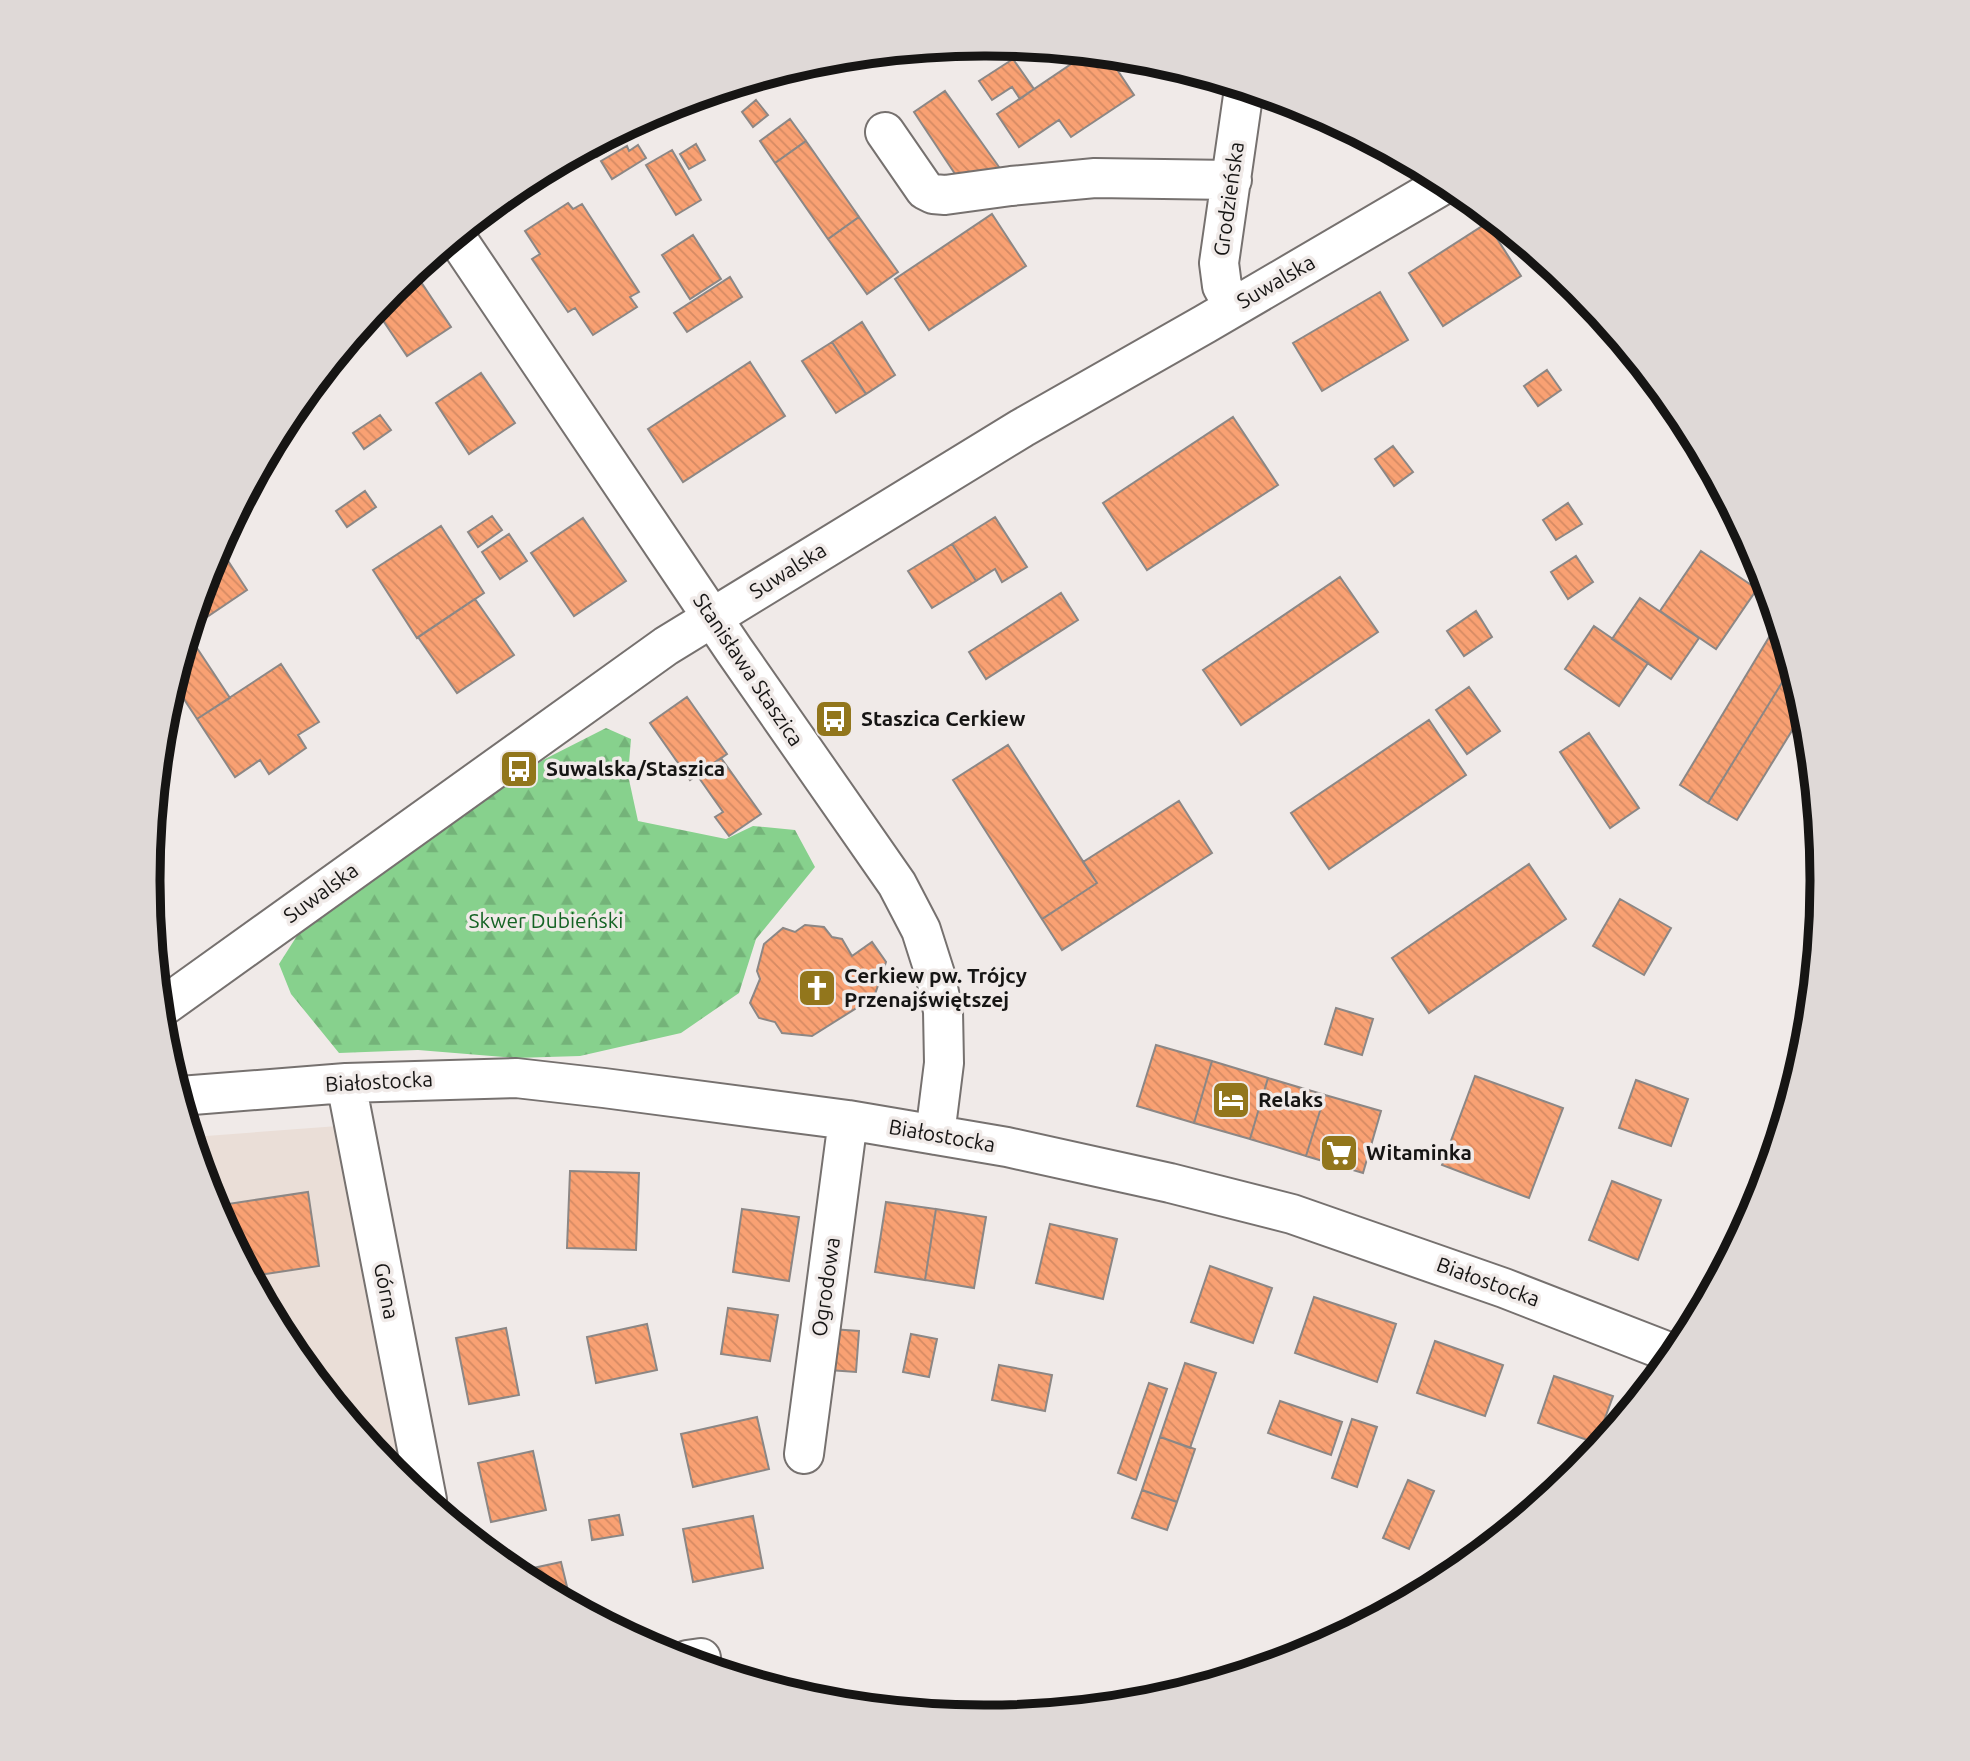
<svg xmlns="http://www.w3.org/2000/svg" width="1970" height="1761" font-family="Ubuntu,sans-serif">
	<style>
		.built { fill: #eaded7 }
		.forest { fill: url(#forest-firs) }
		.building { fill: url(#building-back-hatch); stroke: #8c8785; stroke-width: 2 }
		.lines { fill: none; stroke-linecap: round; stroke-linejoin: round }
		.minor-casing { stroke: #76716f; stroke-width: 42 }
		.minor { stroke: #fff; stroke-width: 38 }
		.labels { text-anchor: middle; stroke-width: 7; stroke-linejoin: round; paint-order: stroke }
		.street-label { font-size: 21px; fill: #161514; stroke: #f0eae8 }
		.poi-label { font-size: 21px; font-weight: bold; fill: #161514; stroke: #f0eae8; text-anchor: start }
		.park-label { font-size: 21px; fill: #146324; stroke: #f0eae8 }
		.rim { fill: none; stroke: #161514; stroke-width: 9 }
	</style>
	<defs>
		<pattern id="forest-firs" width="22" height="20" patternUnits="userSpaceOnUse" patternTransform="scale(1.75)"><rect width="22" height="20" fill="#87d18d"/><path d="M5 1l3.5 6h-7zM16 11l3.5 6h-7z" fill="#74b379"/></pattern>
		<pattern id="building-back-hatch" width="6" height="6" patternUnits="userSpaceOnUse" patternTransform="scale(1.75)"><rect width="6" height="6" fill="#f9a173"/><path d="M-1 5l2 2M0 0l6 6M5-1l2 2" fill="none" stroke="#d58a63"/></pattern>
	</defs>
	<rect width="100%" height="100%" fill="#f0eae8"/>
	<path class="built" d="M338,1126L405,1482L393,1472L289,1345L212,1200L193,1137Z"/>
	<path class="forest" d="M606,728L631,739L628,775L638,821L726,839L753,826L795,830L815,867L756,939L739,993L681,1033L580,1056L515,1058L418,1050L339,1053L291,994L279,964L302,928L402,853L543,760Z"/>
	<path class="building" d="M1086,54L1108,56L1134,95L1071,137L1059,120L1019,147L997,114Z
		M1108,56L1133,58L1135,62L1119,72Z
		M1013,59L1034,89L1020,99L1012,87L992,100L979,81Z
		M945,91L1004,174L961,183L914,112Z
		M756,100L768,115L753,127L742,112Z
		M790,119L806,141L775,163L760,141Z
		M627,128L632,136L597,157L591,147Z
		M806,141L859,217L828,239L775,163Z
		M696,144L705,160L689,169L680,154Z
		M638,145L646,158L612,179L601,161L627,146L629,151Z
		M672,150L701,200L676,215L646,165Z
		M568,203L573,209L582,204L639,292L630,297L637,307L593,335L575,308L568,312L532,259L540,254L525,231Z
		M992,214L1026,266L929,330L895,279Z
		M859,217L898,272L867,294L828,239Z
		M1487,223L1521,276L1443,326L1409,273Z
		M693,235L721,279L690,299L662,255Z
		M417,276L451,327L407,356L376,310L387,296Z
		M730,277L742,297L687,332L674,313Z
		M1380,292L1408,340L1322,391L1293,343Z
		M862,322L895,375L866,394L832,342Z
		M1607,326L1654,383L1646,388Z
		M832,342L866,394L836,413L802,361Z
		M750,362L785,416L683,482L648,429Z
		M1547,370L1561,390L1538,406L1524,386Z
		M481,373L515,423L469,454L436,403Z
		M380,415L391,430L364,449L353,433Z
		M1233,417L1278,485L1147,570L1103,503Z
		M1393,446L1413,472L1394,486L1375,459Z
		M365,491L376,507L347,527L336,511Z
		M1568,503L1582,524L1556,540L1543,520Z
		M492,516L502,530L478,547L468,532Z
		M995,517L1027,567L1002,582L995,569L976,581L952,544Z
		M583,518L626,581L574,616L531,553Z
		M441,526L484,593L417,638L373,570Z
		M509,534L527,561L500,579L482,552Z
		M952,544L976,581L932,608L908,571Z
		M219,547L247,590L192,627L212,560Z
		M1701,551L1757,589L1716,649L1660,611Z
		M1576,556L1593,582L1568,599L1551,572Z
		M1340,577L1378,632L1241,725L1203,670Z
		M1061,593L1078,620L986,679L969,652Z
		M1640,598L1699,638L1671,679L1612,639Z
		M475,599L514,655L457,693L418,637Z
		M1476,611L1492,637L1464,656L1447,631Z
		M1777,624L1791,668L1708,803L1680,785Z
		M1594,626L1648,663L1619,706L1565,669Z
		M189,636L230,698L197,719L174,684Z
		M281,664L319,722L298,735L306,748L269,774L260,760L235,777L197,719Z
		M1791,668L1804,711L1737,820L1708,803Z
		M1469,687L1500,731L1467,754L1436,710Z
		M687,697L727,754L690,780L650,723Z
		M1429,720L1466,775L1329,869L1291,813Z
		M1589,733L1639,808L1610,828L1560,752Z
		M1008,745L1097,883L1042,919L953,780Z
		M721,758L761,814L729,836L715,817L723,812L697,775Z
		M1179,801L1212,853L1062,950L1042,919L1097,883L1083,862Z
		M1529,864L1566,919L1429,1013L1392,958Z
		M1620,899L1671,928L1644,975L1593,946Z
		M805,925L824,927L832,937L842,939L852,956L872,942L886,962L874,997L812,1036L782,1033L775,1022L759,1018L750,1003L760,979L757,971L764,944L783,928L795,932Z
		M1336,1008L1373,1019L1362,1055L1325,1044Z
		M1156,1045L1212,1061L1194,1123L1137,1106Z
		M1212,1061L1268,1078L1250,1139L1194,1123Z
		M1475,1076L1563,1108L1529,1198L1442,1165Z
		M1268,1078L1325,1095L1306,1156L1250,1139Z
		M1636,1080L1688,1099L1671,1146L1619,1128Z
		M1325,1095L1381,1111L1363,1173L1306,1156Z
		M570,1171L639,1173L636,1250L567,1248Z
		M1612,1181L1661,1200L1638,1260L1589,1240Z
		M308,1192L319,1266L252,1276L215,1206Z
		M886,1202L936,1209L925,1280L875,1272Z
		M742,1209L799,1217L789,1281L733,1272Z
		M936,1209L986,1217L974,1288L925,1280Z
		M1050,1224L1117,1239L1103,1299L1036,1283Z
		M1210,1266L1272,1288L1253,1343L1191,1322Z
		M1314,1297L1396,1324L1377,1382L1295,1353Z
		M728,1308L778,1315L770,1361L721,1354Z
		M647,1324L657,1370L596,1383L587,1337Z
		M506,1328L519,1395L469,1404L456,1338Z
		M831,1329L859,1331L856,1372L829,1370Z
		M911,1334L937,1339L929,1377L903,1372Z
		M1435,1341L1503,1365L1485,1416L1417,1393Z
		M1185,1363L1216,1373L1190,1448L1160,1437Z
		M999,1365L1052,1375L1045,1411L992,1400Z
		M1554,1376L1613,1396L1596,1443L1538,1423Z
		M1149,1383L1167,1389L1136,1480L1118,1473Z
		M1280,1401L1342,1422L1331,1455L1268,1433Z
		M757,1417L769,1469L693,1487L681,1434Z
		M1352,1419L1377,1427L1357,1487L1332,1478Z
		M1160,1437L1195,1449L1177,1502L1142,1490Z
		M533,1451L546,1510L491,1522L478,1463Z
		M1408,1480L1434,1491L1409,1549L1383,1538Z
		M1142,1490L1177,1502L1167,1530L1132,1518Z
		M619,1515L623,1535L592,1540L589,1520Z
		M753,1516L763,1568L693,1582L683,1529Z
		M561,1562L571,1603L515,1572Z"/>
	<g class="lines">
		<defs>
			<path id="minor" d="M885,132L925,190L933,194L945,195L1011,186L1095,178L1232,180
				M456,237L734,650L897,884L921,930L935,974L943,1011L944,1063L935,1135
				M1234,307L1222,286L1219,263L1244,89
				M161,1008L666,646L1022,428L1205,324L1446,183
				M346,1083L427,1500
				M180,1096L346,1083L516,1078L604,1088L848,1120L1007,1147L1170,1183L1292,1214L1504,1288L1674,1354
				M804,1454L848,1120
				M687,1660L701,1658"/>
		</defs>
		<use href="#minor" class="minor-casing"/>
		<use href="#minor" class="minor"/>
	</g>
	<defs>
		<symbol id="bus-square" viewBox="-11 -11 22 22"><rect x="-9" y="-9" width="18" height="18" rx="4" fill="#92761c" stroke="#f0eae8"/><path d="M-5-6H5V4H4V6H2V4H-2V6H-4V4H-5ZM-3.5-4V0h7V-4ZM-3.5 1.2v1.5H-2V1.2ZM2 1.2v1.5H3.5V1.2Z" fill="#fff"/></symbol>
		<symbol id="church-square" viewBox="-11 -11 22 22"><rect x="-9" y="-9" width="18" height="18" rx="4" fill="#92761c" stroke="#f0eae8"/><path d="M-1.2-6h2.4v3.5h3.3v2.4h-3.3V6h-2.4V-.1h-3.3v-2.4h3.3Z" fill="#fff"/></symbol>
		<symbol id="hotel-square" viewBox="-11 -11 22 22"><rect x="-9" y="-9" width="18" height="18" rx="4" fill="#92761c" stroke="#f0eae8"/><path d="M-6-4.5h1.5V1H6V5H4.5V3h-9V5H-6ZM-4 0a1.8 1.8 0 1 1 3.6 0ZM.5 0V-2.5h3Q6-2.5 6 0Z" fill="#fff"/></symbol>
		<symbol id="supermarket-square" viewBox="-11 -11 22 22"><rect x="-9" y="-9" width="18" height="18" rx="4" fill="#92761c" stroke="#f0eae8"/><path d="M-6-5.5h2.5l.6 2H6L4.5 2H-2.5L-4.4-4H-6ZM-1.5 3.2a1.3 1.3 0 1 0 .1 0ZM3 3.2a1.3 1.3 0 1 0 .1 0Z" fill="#fff"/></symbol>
	</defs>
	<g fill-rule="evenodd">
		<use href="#bus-square" x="812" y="697" width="44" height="44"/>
		<use href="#bus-square" x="497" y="747" width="44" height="44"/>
		<use href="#church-square" x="795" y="966" width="44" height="44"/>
		<use href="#hotel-square" x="1209" y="1078" width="44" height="44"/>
		<use href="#supermarket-square" x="1317" y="1131" width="44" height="44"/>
	</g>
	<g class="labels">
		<g class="street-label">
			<text transform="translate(1229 199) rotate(-82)" y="7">Grodzieńska</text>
			<text transform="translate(1276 282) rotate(-30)" y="7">Suwalska</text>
			<text transform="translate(788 571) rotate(-32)" y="7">Suwalska</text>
			<text transform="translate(748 670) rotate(56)" y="7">Stanisława Staszica</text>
			<text transform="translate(321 893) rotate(-36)" y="7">Suwalska</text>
			<text transform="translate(379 1082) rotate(-3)" y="7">Białostocka</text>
			<text transform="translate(942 1136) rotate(10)" y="7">Białostocka</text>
			<text transform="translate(1488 1282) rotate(20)" y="7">Białostocka</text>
			<text transform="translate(826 1287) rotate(-82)" y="7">Ogrodowa</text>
			<text transform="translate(386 1291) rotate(79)" y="7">Górna</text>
		</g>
		<g class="poi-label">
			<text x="861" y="726">Staszica Cerkiew</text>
			<text x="546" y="776">Suwalska/Staszica</text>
			<text x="844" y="983">Cerkiew pw. Trójcy<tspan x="844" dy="24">Przenajświętszej</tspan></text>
			<text x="1258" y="1107">Relaks</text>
			<text x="1366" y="1160">Witaminka</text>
		</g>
		<g class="park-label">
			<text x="546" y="928">Skwer Dubieński</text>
		</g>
	</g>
	<path d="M0 0H1970V1761H0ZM984 56H986A824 824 0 0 1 1810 880V881A824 824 0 0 1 986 1705H984A824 824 0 0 1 160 881V880A824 824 0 0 1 984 56Z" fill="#dfd9d7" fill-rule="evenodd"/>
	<path class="rim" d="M984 56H986A824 824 0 0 1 1810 880V881A824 824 0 0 1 986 1705H984A824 824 0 0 1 160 881V880A824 824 0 0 1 984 56Z"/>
</svg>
